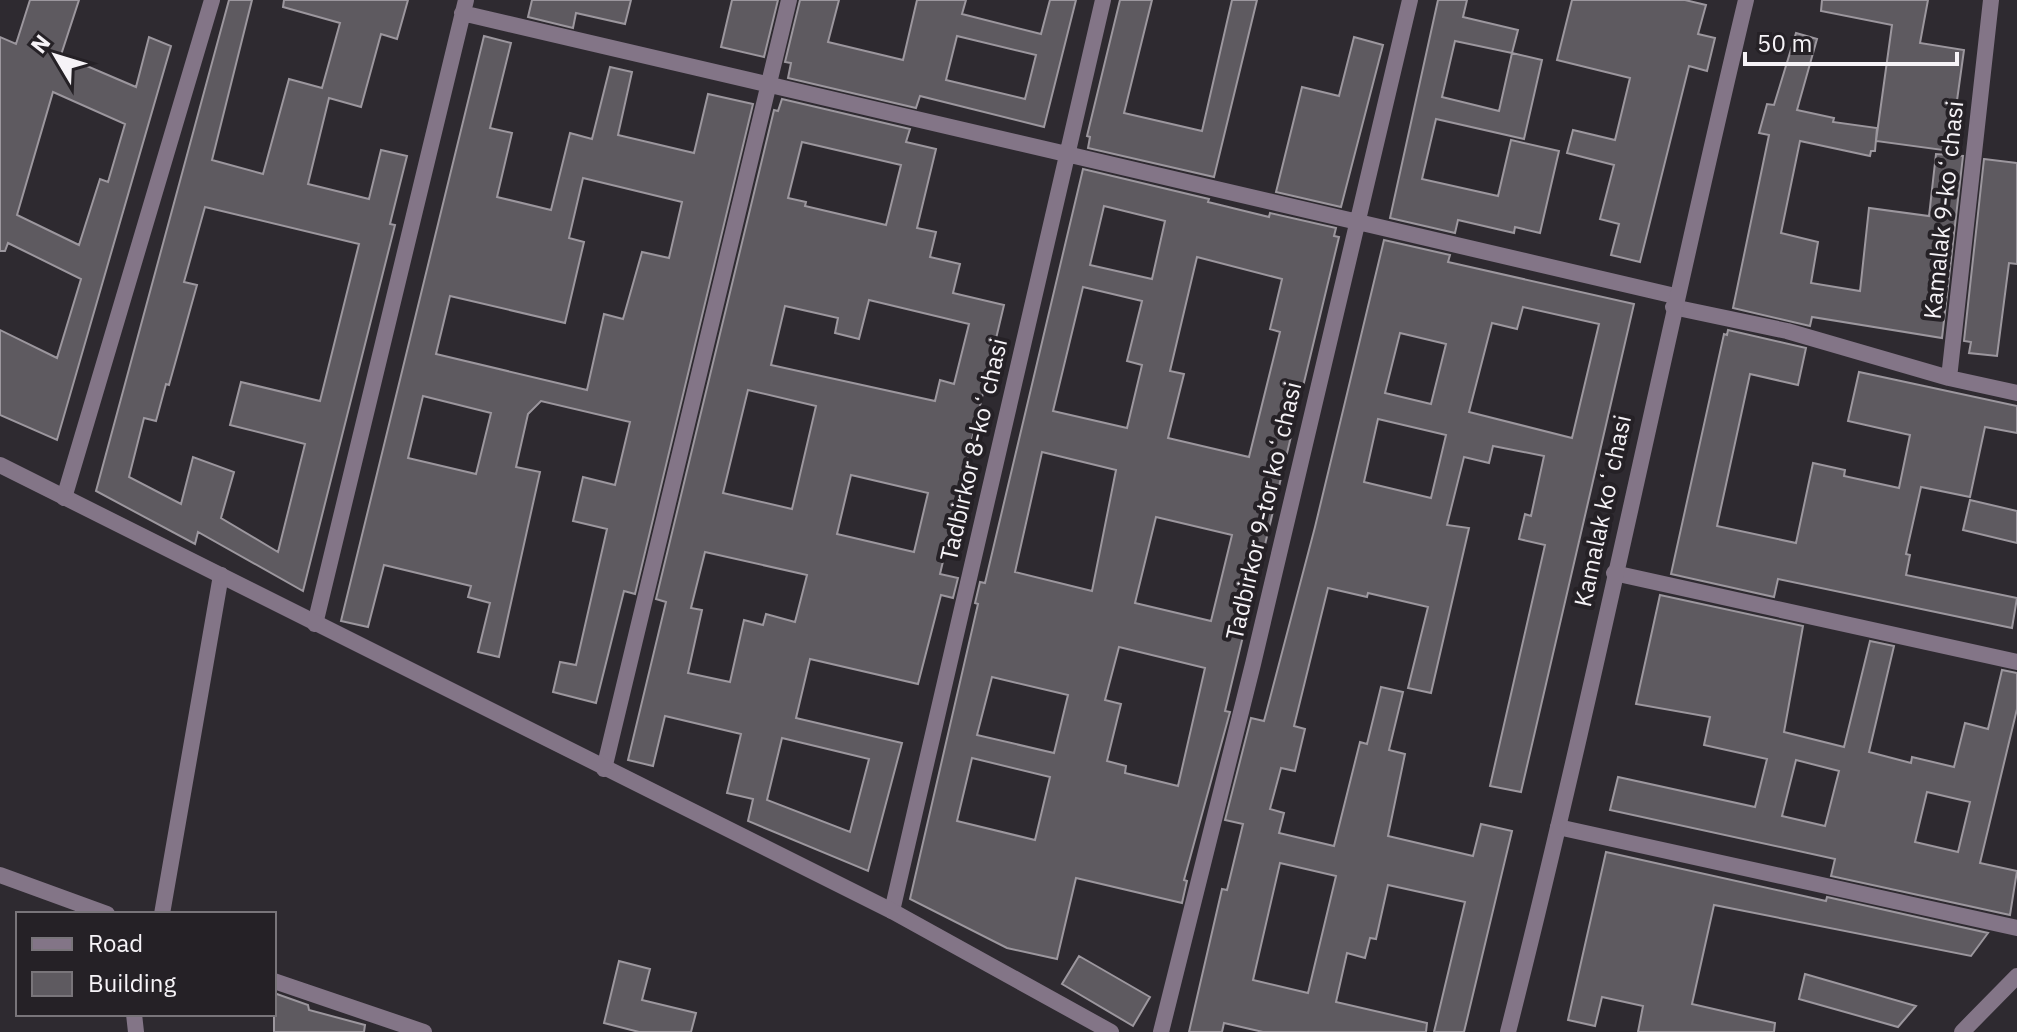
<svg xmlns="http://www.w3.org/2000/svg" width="2017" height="1032" font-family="'IBM Plex Sans',sans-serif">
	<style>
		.building { fill: #5e5a60; stroke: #9c979e; stroke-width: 2; fill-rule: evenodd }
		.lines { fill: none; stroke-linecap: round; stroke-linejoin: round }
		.minor { stroke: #837587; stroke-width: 16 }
		.tertiary { stroke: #837587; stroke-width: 16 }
		.labels { text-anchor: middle; stroke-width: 8; stroke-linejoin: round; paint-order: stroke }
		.street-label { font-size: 24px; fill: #f6f3f7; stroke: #252126 }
	</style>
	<rect width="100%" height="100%" fill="#2e2a30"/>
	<path class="building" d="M30,0H79L61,55L136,87L149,37L171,46L57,440L0,415V330L57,358L81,279L8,243L5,251H0V37L16,44ZM53,92L125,124L108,182L100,179L79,245L17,215Z
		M229,0H252L212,160L263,174L289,79L322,88L340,23L283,7L284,0H408L397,39L381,34L361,107L329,98L308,184L369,199L381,150L407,156L390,224L395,225L303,591L198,532L195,544L96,491ZM205,207L359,244L320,401L241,382L230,425L305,444L278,552L221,518L234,472L193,457L181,504L129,477L144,418L156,421L166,384L169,385L197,285L184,282Z
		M532,0H631L625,24L576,13L573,28L528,17Z
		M732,0H778L764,57L721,47Z
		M800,0H839L828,42L903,60L917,0H966L962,14L1041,34L1050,0H1076L1044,127L920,96L916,108L788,78L791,63L785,62ZM957,36L1036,55L1025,99L946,80Z
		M1120,0H1152L1124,113L1202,131L1232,0H1257L1214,177L1088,148L1090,137L1087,136Z
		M1438,0H1467L1463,17L1518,30L1512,53L1542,60L1524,139L1436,119L1422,179L1498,196L1511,140L1559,151L1540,233L1515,227L1514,233L1458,220L1455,233L1390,218ZM1455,41L1512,53L1499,111L1442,97Z
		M1572,0H1685L1706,5L1698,34L1715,38L1707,71L1689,66L1640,262L1611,255L1619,224L1600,219L1614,165L1567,153L1573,130L1615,140L1630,78L1557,60Z
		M1822,0H1928L1920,43L1964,50L1950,151L1876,141L1892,25L1821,11Z
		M1796,33L1817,39L1797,110L1834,118L1833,122L1877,128L1875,151H1871L1870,156L1800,141L1781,233L1818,242L1811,283L1860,291L1869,208L1929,216L1936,154L1963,156L1942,338L1812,317L1810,326L1733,308L1769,135L1759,133L1767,104L1774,105Z
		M484,36L511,43L490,128L512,133L497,197L551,210L570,133L592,139L610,67L632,72L618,135L694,153L708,94L753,104L635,594L624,591L596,703L553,692L560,662L576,665L607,529L573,521L583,477L615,485L630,422L541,401L528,414L516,467L540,472L499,657L478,652L490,603L468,597L471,586L384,565L368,627L341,621ZM583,178L682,202L669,258L642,252L623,319L604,314L587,390L436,354L450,296L565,323L584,242L569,238ZM423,396L491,413L476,474L408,458Z
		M1354,37L1383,45L1341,207L1276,192L1302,87L1339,96Z
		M782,99L910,129L906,142L936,149L917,228L936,232L930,257L960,264L953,293L1004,305L940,574L958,578L953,598L941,595L918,684L810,659L796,718L902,743L868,871L748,821L753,799L727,793L741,734L665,716L653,766L628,760L666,602L656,599L774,110L778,111ZM802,142L901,165L886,225L805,206L806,202L788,198ZM869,300L969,324L954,384L940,380L935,401L771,365L785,306L838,318L835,333L859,339ZM748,390L816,406L792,509L723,493ZM851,475L928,493L914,552L837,534ZM705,552L807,575L795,622L766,614L763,625L744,620L730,682L688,673L702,610L691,608ZM782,738L869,759L850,832L767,800Z
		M1984,159L2017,163V264L2009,263L1997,356L1969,353L1971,342L1964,341Z
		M1083,169L1209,199L1208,202L1269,217L1270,213L1336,228L1334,236L1339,237L1225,711L1230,712L1184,880L1187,881L1182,903L1076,878L1057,959L1007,948L910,899L978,604L975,603L980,582L985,583ZM1104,206L1165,221L1152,279L1090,265ZM1197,257L1282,279L1270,329L1280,332L1249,457L1168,438L1184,374L1170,371ZM1083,287L1142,301L1127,361L1142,365L1127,428L1053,411ZM1042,452L1116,470L1092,591L1015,572ZM1156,517L1232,535L1211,621L1135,603ZM1119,647L1205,668L1178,786L1125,773L1126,766L1107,761L1121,704L1105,700ZM992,677L1068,695L1054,753L977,735ZM972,758L1050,777L1035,840L957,821Z
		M1384,240L1450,255L1448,262L1634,304L1521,792L1490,786L1545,545L1519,539L1525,514L1531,516L1544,456L1493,446L1489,463L1464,457L1447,525L1469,528L1431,693L1408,688L1428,607L1368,593L1367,597L1328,588L1294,726L1305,729L1295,771L1281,768L1270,809L1284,813L1279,833L1334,846L1360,742L1367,744L1381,687L1403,692L1389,750L1405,754L1388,836L1473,856L1481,824L1512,831L1464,1032H1434L1465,902L1388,885L1376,939L1370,938L1365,958L1347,953L1336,1002L1427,1023L1426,1032H1263L1224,1023L1222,1032H1189L1222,889L1227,890L1243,824L1225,820L1251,718L1264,721L1315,527ZM1523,307L1599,324L1572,438L1469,412L1492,323L1517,329ZM1400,333L1446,344L1431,404L1385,393ZM1378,419L1446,435L1431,498L1364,482ZM1280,863L1336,876L1308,993L1253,980Z
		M1728,330L1806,348L1798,385L1750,374L1717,526L1796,543L1813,463L1845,470L1844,476L1899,488L1910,435L1848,421L1859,372L2017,406V433L1985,427L1970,497L1921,487L1906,554L1910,555L1906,575L2017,598L2012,628L1778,579L1774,597L1671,574L1724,334L1727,335Z
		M1970,500L2017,511V543L1963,530Z
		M1660,595L1803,626L1784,732L1844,747L1870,641L1894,646L1869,752L1911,763L1912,757L1954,767L1965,723L1988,729L2002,670L2017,673V709L1980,863L2017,871L2010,915L1831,876L1835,859L1610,810L1618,777L1755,807L1767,759L1704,745L1710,717L1636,704ZM1796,760L1839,771L1825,826L1782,816ZM1927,792L1970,802L1958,852L1915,842Z
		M1606,852L1826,901L1827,897L1988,933L1971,956L1714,905L1692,1004L1775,1023L1774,1032H1638L1643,1006L1602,997L1595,1026L1568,1020Z
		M1079,956L1150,997L1133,1026L1062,984Z
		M619,961L650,969L642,1000L696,1013L691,1032H639L604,1023Z
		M1805,974L1916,1006L1898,1027L1799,999Z
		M274,993L308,1005L309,1010L365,1025L364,1032H274Z"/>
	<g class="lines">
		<path class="minor" d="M462,13L1675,296
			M1673,307L1787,331L1949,378L2017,393
			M1949,378L1991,0
			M64,498L212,0
			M1614,573L2017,662
			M315,624L466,0
			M604,769L789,0
			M1558,827L2017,928
			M0,875L107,914
			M892,911L1103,0
			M162,914L221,575
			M274,981L424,1032
			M134,1014L136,1032
			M1161,1032L1253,664L1410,0
			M1962,1032L2017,976"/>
		<path class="tertiary" d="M0,465L892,911L1111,1032
			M1508,1032C1595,690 1664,343 1746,0"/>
	</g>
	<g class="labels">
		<g class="street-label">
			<text transform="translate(1944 210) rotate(-84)" y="8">Kamalak 9-koʻchasi</text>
			<text transform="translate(974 450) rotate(-77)" y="8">Tadbirkor 8-koʻchasi</text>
			<text transform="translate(1264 511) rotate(-77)" y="8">Tadbirkor 9-tor koʻchasi</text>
			<text transform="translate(1603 511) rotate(-78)" y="8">Kamalak koʻchasi</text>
		</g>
	</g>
	<rect x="16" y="912" width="260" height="104" fill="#252126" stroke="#79757a" stroke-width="2"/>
	<rect x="32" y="938" width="40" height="12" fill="#837587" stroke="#79757a" stroke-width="2"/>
	<text x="88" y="952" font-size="24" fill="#f6f3f7">Road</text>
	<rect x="32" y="972" width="40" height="24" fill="#5e5a60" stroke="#79757a" stroke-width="2"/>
	<text x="88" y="992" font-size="24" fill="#f6f3f7">Building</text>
	<g transform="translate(56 56) rotate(308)" stroke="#252126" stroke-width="6" paint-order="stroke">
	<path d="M0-6L14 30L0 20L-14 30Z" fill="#f6f3f7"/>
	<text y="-12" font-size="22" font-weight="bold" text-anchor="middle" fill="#f6f3f7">N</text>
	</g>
	<path d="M1745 52v12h212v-12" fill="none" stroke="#f6f3f7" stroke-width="4"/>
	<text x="1757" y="52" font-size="24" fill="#f6f3f7" stroke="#252126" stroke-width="6" paint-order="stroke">50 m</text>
</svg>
